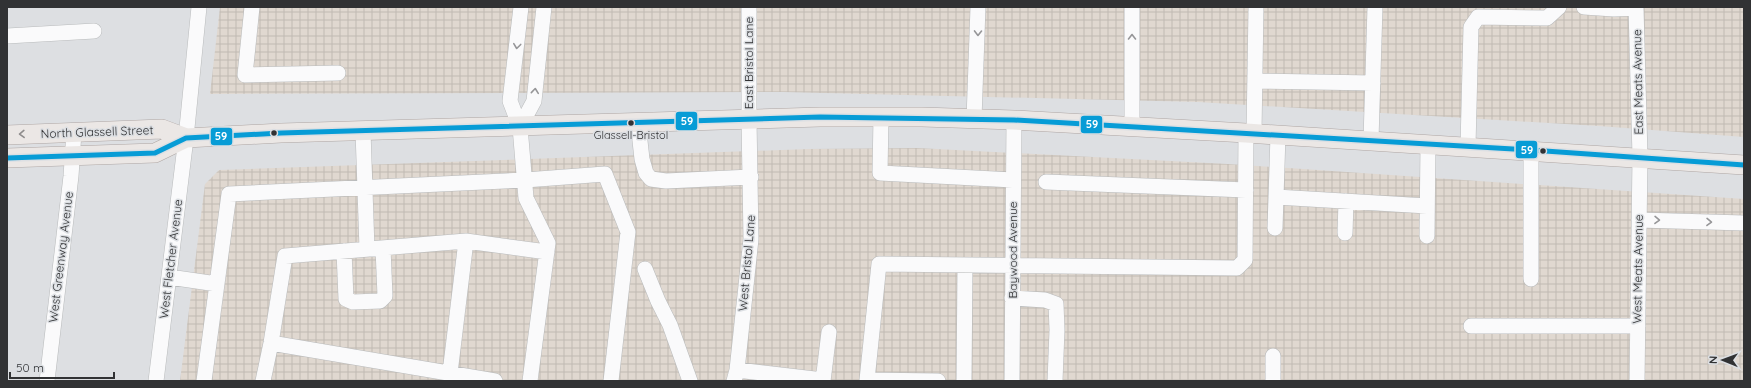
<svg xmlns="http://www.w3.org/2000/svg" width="1751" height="388" font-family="Quicksand,sans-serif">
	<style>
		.industrial { fill: url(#industrial-grid) }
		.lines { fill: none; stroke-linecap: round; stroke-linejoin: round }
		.minor-casing { stroke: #b9bbbc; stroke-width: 16 }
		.major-casing { stroke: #aea6a4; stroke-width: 20 }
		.minor { stroke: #fafafb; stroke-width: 15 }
		.major { stroke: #ebe7e5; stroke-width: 19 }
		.bus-1-casing { stroke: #dcdfe3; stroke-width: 8 }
		.bus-1 { stroke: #079cd6; stroke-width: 5 }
		.oneway { stroke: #969698 }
		.oneway2 { stroke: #8e8c8c }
		.bus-dot { fill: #313234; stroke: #dcdfe3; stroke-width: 1.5 }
		.labels { text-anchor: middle; stroke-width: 3; stroke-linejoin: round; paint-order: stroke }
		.bus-label { font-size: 11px; fill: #313234; stroke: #dcdfe3 }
		.street-label { font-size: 12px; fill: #313234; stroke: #dcdfe3 }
		.line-badge { stroke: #dcdfe3; stroke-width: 1.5 }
		.badge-label { font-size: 11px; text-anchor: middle; font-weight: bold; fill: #fff }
	</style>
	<defs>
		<pattern id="industrial-grid" width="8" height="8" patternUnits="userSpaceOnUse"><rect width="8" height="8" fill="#e0d8d0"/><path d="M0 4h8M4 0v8" fill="none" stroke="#c1bab3"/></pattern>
	</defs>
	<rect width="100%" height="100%" fill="#dddfe2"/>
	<path class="industrial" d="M220,7H1744V137L1599,126L1198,102L783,92L210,94Z
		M917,148L1228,164L1744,199V381H180L205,184L219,170L809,149Z"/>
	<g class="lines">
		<defs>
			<path id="minor" d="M252,7L245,75L338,73
				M521,7L510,101L520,127L526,198L548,243L530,381
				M1132,7V127
				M1584,7L1614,9L1636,8
				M1636,7L1640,157L1637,381
				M7,36L94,31
				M1255,81L1373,83
				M881,117L880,173L1013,180
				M974,119L978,7
				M638,123L642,159L646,173L651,179L666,181L751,177
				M520,127L534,101L544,7
				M363,131L367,249
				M1254,133L1256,7
				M1371,140L1375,7
				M1468,146L1471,27L1478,17L1547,18L1559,7
				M1531,150V279
				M1046,182L1246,190
				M1276,197L1427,206
				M1639,220L1744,223
				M1275,228L1278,135
				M1345,233L1346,201
				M1427,236L1428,144
				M344,251L346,299L353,302L380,301L385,296L383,248
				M645,269L658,301L670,325L690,381
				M169,277L217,284
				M1012,298L1045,300L1056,304L1057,330L1055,381
				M1471,326H1638
				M271,343L495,381
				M1273,356V381
				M737,370L823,380
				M450,373L466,241
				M47,381L71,176L74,132
				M156,381L186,138L199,7
				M204,381L229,194L525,180L605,174L628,232L611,381
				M263,381L271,343L285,256L466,241L547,252
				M734,381L737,370L751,239L749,119V7
				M823,381L829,332
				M938,381L867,380L879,264L1237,268L1245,260L1246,133
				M964,381L965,265
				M1012,381L1014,120"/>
			<path id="major" d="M7,135L162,129L186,138L281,133L820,117H922L1014,120L1246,133L1744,165
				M7,158L155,153L186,138"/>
		</defs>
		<use href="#minor" class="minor-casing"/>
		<use href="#major" class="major-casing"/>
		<use href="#minor" class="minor"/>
		<use href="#major" class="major"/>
		<defs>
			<path id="bus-1" d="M7,158L155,153L186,138L281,133L820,117L1014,120L1531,150L1744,165"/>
		</defs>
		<use href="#bus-1" class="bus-1-casing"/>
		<use href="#bus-1" class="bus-1"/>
	</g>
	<defs><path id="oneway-chevron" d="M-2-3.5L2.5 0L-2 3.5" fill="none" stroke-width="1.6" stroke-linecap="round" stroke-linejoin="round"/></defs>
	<g class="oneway">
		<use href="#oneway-chevron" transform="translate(978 33) rotate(91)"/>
		<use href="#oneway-chevron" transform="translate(1132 37) rotate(-90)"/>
		<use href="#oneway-chevron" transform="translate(517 46) rotate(97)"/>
		<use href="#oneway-chevron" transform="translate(535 91) rotate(-84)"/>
		<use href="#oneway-chevron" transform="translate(1657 220) rotate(1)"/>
		<use href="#oneway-chevron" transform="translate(1709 222) rotate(1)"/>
	</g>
	<use class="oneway2" href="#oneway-chevron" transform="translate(22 134) rotate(178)"/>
	<g class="bus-dot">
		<circle cx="631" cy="123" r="3.5"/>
		<circle cx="274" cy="133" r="3.5"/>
		<circle cx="1543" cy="151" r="3.5"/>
	</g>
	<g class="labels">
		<g class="bus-label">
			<text x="631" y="139">Glassell-Bristol</text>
		</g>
		<g class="street-label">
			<text transform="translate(749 63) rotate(-90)" y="4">East Bristol Lane</text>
			<text transform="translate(1638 82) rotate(-91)" y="4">East Meats Avenue</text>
			<text transform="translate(97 132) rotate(-2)" y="4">North Glassell Street</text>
			<text transform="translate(1013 250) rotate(-90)" y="4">Baywood Avenue</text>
			<text transform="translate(61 257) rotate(-83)" y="4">West Greenway Avenue</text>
			<text transform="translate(171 259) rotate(-83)" y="4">West Fletcher Avenue</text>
			<text transform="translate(747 263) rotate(-85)" y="4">West Bristol Lane</text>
			<text transform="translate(1638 269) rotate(-89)" y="4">West Meats Avenue</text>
		</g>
	</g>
	<g class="line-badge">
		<rect x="675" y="111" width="23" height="20" rx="4" fill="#079cd6"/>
		<rect x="1080" y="115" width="23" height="19" rx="4" fill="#079cd6"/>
		<rect x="210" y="127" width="23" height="19" rx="4" fill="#079cd6"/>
		<rect x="1515" y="140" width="23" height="19" rx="4" fill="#079cd6"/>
	</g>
	<g class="badge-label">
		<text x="687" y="125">59</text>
		<text x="1092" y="128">59</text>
		<text x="221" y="140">59</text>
		<text x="1527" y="154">59</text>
	</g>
	<rect width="1751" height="388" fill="none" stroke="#313234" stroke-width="16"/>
	<g transform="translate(1723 360) rotate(271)" stroke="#dcdfe3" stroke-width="3" paint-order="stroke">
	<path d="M0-3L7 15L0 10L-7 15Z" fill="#313234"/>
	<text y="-6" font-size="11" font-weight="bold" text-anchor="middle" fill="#313234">N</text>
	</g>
	<path d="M10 372v6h104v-6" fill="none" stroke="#313234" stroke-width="2"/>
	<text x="16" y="372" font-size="12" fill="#313234" stroke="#dcdfe3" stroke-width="3" paint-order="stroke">50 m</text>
</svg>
